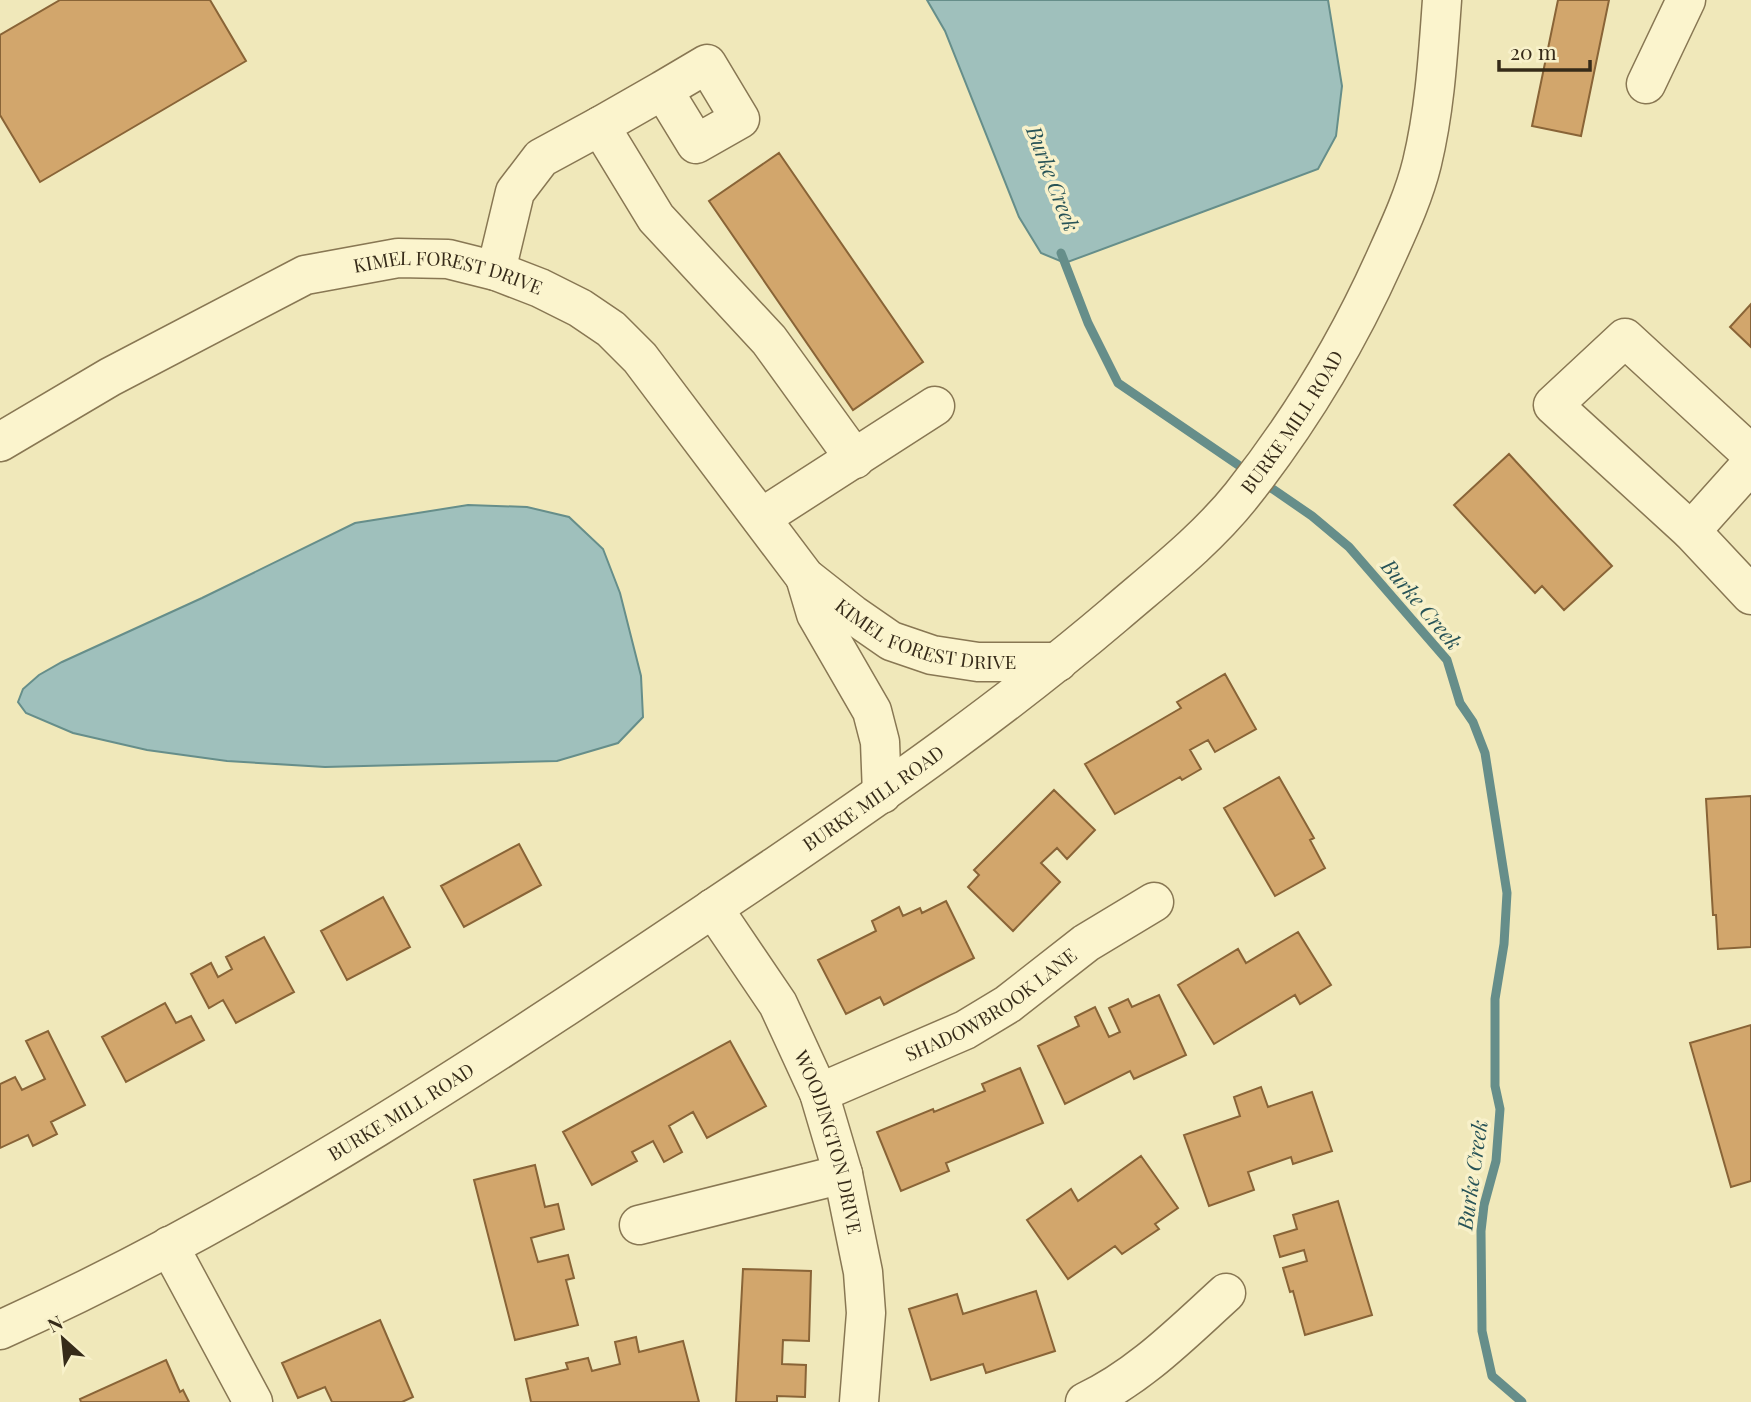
<svg xmlns="http://www.w3.org/2000/svg" width="1751" height="1402" font-family="'Playfair Display',serif">
	<style>
		.water { fill: #9fc0bc; stroke: #668e8a; stroke-width: 2 }
		.lines { fill: none; stroke-linecap: round; stroke-linejoin: round }
		.stream { stroke: #668e8a; stroke-width: 9 }
		.building { fill: #d2a66c; stroke: #896437; stroke-width: 2 }
		.minor-casing { stroke: #887753; stroke-width: 41 }
		.minor { stroke: #fbf4cd; stroke-width: 38 }
		.labels { text-anchor: middle; stroke-width: 7; stroke-linejoin: round; paint-order: stroke }
		.street-label { font-size: 19px; fill: #362b19; stroke: #f8f1ca }
		.water-label { font-size: 21px; font-style: italic; fill: #275357; stroke: #f8f1ca }
	</style>
	<rect width="100%" height="100%" fill="#f0e8ba"/>
	<path class="water" d="M927,0H1328L1342,86L1336,136L1318,169L1065,263L1041,253L1019,217L945,31Z
		M468,505L527,507L569,517L603,549L620,593L641,676L643,717L618,743L557,761L325,767L227,761L147,750L73,733L26,713L18,702L23,689L39,675L62,662L202,598L355,523Z"/>
	<g class="lines">
		<path class="stream" d="M1061,253L1088,323L1118,383L1250,473
			M1264,483L1312,516L1349,547L1447,660L1460,703L1473,722L1485,753L1507,893L1504,944L1495,999V1086L1500,1109L1496,1161L1484,1205L1481,1231L1482,1331L1492,1376L1522,1402"/>
	</g>
	<path class="building" d="M60,0H210L246,61L40,182L0,115V35Z
		M1558,0H1609L1581,136L1532,126Z
		M779,153L923,362L853,410L709,201Z
		M1751,304V347L1730,327Z
		M1509,454L1612,566L1564,610L1542,586L1535,593L1454,505Z
		M1225,674L1256,729L1215,752L1208,740L1190,750L1201,769L1182,780L1180,777L1115,814L1085,764L1181,708L1177,702Z
		M1279,777L1314,838L1310,840L1325,868L1275,896L1224,808Z
		M1054,790L1095,830L1067,859L1057,848L1041,863L1060,882L1013,931L968,887L979,875L974,870Z
		M1751,796V947L1718,949L1716,915H1713L1706,799Z
		M519,844L541,885L464,927L441,886Z
		M383,897L410,947L347,980L321,931Z
		M946,901L974,958L884,1005L880,997L846,1014L818,960L876,931L872,921L899,907L903,916L920,908L922,913Z
		M1298,932L1331,985L1300,1004L1295,995L1214,1044L1178,985L1238,949L1246,963Z
		M264,937L294,992L236,1023L223,1000L209,1008L191,974L211,963L218,977L232,969L226,957Z
		M1159,995L1186,1055L1134,1079L1130,1071L1065,1104L1038,1046L1079,1026L1075,1017L1095,1007L1109,1037L1120,1032L1109,1008L1128,999L1132,1007Z
		M165,1003L176,1023L191,1016L204,1040L126,1082L102,1037Z
		M1751,1025V1181L1731,1187L1690,1043Z
		M48,1031L85,1105L51,1122L57,1134L33,1146L28,1135L0,1148V1084L15,1077L22,1090L45,1079L26,1041Z
		M730,1041L766,1106L707,1138L693,1112L669,1126L682,1152L664,1162L653,1141L632,1152L637,1161L592,1185L563,1132Z
		M1020,1068L1043,1123L946,1163L949,1171L901,1191L877,1132L933,1109L934,1112L985,1091L982,1084Z
		M1261,1087L1268,1107L1312,1092L1332,1151L1293,1164L1291,1157L1248,1172L1254,1190L1209,1206L1184,1135L1240,1116L1234,1097Z
		M1141,1156L1178,1208L1155,1224L1159,1229L1122,1254L1115,1246L1068,1279L1027,1220L1071,1189L1078,1201Z
		M535,1165L545,1207L558,1204L564,1229L531,1238L538,1262L568,1255L574,1278L566,1280L578,1325L515,1340L474,1180Z
		M1338,1201L1372,1315L1305,1335L1293,1291L1290,1292L1283,1268L1307,1261L1304,1250L1280,1257L1274,1236L1297,1229L1293,1215Z
		M743,1269L811,1271L809,1341L783,1340L782,1364L806,1365L805,1397L777,1396V1402H736Z
		M1036,1291L1055,1351L986,1373L983,1364L931,1380L909,1309L957,1294L963,1314Z
		M380,1320L413,1397L402,1402H332L325,1387L298,1398L282,1363Z
		M636,1337L639,1352L683,1341L699,1402H531L526,1379L568,1369L566,1363L588,1358L592,1371L620,1364L615,1342Z
		M166,1360L180,1392L183,1390L189,1402H81L80,1399Z"/>
	<g class="lines">
		<defs>
			<g id="minor">
				<path d="M1646,84L1686,0"/>
				<path d="M663,90L707,64L740,119L696,144L663,90L600,126L656,218L769,340L855,459"/>
				<path d="M496,271L515,192L541,158L600,126"/>
				<path id="s1" d="M0,442L110,377L305,275L398,258L448,259L496,271L540,288L580,308L611,329L640,358L805,577L852,614L891,641L932,655L978,662H1058"/>
				<path d="M1751,464L1691,531L1751,595"/>
				<path d="M761,518L935,406"/>
				<path d="M1691,531L1553,405L1625,338L1751,454"/>
				<path d="M805,577L816,614L872,711L880,742L882,794"/>
				<path id="s2" d="M713,908L778,1004L819,1093L843,1174L863,1272L866,1313L859,1402"/>
				<path id="s3" d="M819,1093L965,1030L1008,1004L1086,943L1154,902"/>
				<path d="M639,1225L843,1174"/>
				<path d="M169,1246L253,1402"/>
				<path id="s4" d="M0,1330C276,1206 526,1034 776,866C892,787 1007,706 1114,615C1158,577 1205,541 1241,496C1299,423 1347,344 1385,259C1399,228 1414,196 1422,163C1435,109 1438,55 1442,0"/>
				<path d="M1085,1402C1139,1377 1183,1332 1226,1293"/>
			</g>
		</defs>
		<use href="#minor" class="minor-casing"/>
		<use href="#minor" class="minor"/>
	</g>
	<g class="labels">
		<g class="street-label">
			<text dy="7" stroke="none"><textPath href="#s1" startOffset="494">KIMEL FOREST DRIVE</textPath></text>
			<text dy="7" stroke="none"><textPath href="#s4" startOffset="1591">BURKE MILL ROAD</textPath></text>
			<text dy="7" stroke="none"><textPath href="#s1" startOffset="1125">KIMEL FOREST DRIVE</textPath></text>
			<text dy="7" stroke="none"><textPath href="#s4" startOffset="1024">BURKE MILL ROAD</textPath></text>
			<text dy="7" stroke="none"><textPath href="#s3" startOffset="194">SHADOWBROOK LANE</textPath></text>
			<text dy="7" stroke="none"><textPath href="#s4" startOffset="457">BURKE MILL ROAD</textPath></text>
			<text dy="7" stroke="none"><textPath href="#s2" startOffset="264">WOODINGTON DRIVE</textPath></text>
		</g>
		<g class="water-label">
			<text transform="translate(1052 179) rotate(69)" y="7">Burke Creek</text>
			<text transform="translate(1421 605) rotate(50)" y="7">Burke Creek</text>
			<text transform="translate(1473 1175) rotate(-82)" y="7">Burke Creek</text>
		</g>
	</g>
	<g transform="translate(63 1339) rotate(333)" stroke="#f8f1ca" stroke-width="5" paint-order="stroke">
	<path d="M0-5L12 26L0 18L-12 26Z" fill="#362b19"/>
	<text y="-10" font-size="19" font-weight="bold" text-anchor="middle" fill="#362b19">N</text>
	</g>
	<path d="M1499 60v10h91v-10" fill="none" stroke="#362b19" stroke-width="3.5"/>
	<text x="1510" y="60" font-size="21" fill="#362b19" stroke="#f8f1ca" stroke-width="5" paint-order="stroke">20 m</text>
</svg>
